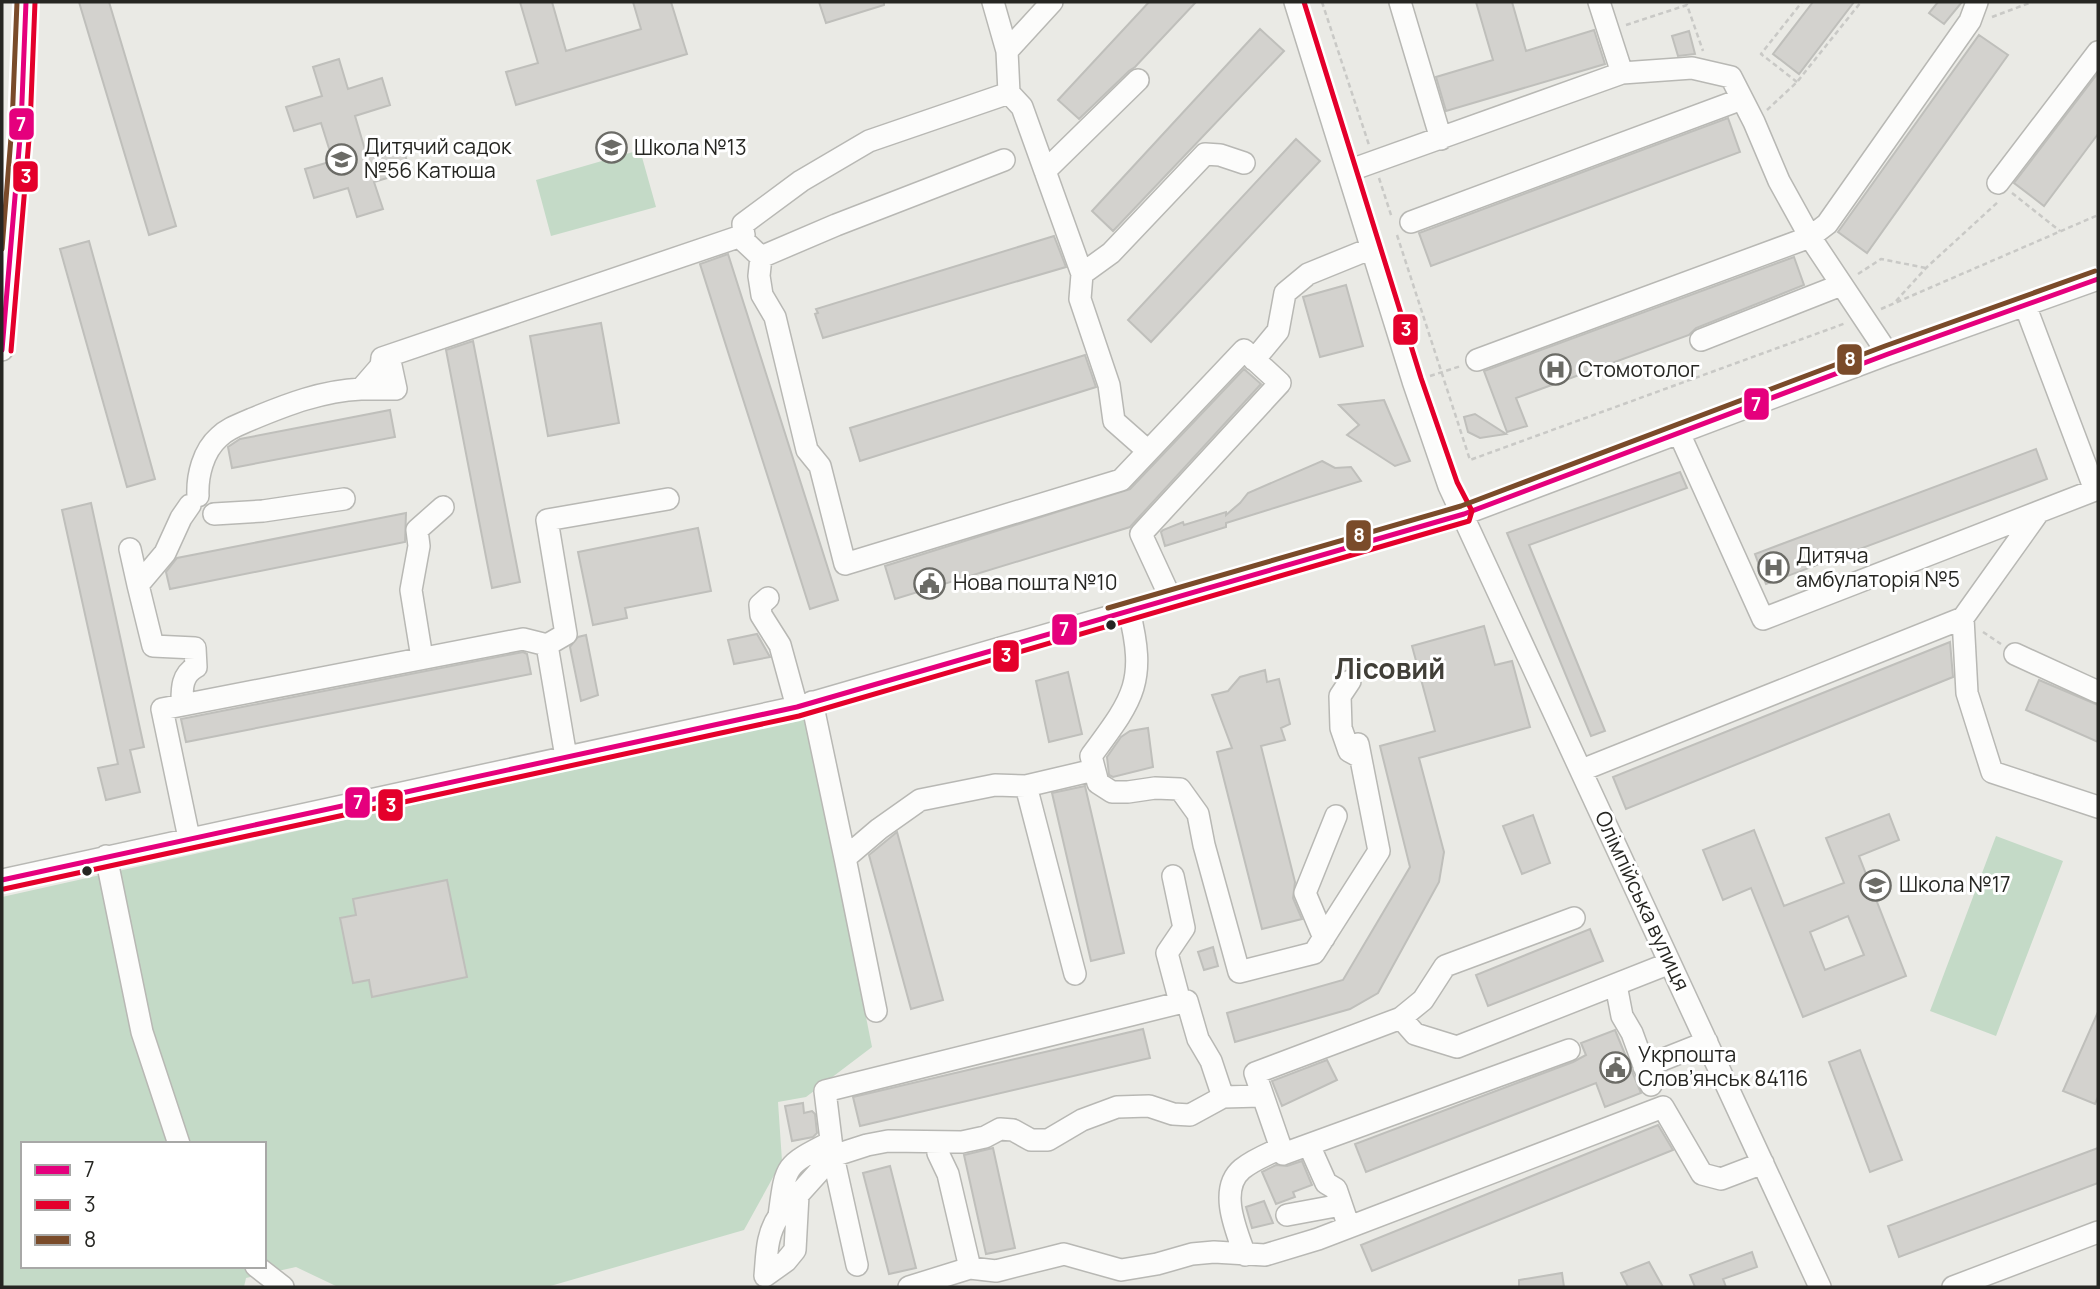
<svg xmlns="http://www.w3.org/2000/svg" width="2100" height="1289" font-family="Manrope,sans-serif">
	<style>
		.green { fill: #c4dac7; fill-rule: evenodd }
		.building { fill: #d3d2ce; stroke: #bfbfbb; stroke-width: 2; fill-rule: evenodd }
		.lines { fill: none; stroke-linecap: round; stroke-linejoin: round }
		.minor-casing { stroke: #b8b8b4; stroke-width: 24 }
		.path { stroke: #c9c9c6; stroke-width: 2.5; stroke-dasharray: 5 3.5; stroke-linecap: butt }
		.minor { stroke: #fcfcfb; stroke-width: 21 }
		.bus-1-casing { stroke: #fff; stroke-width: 10 }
		.bus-2-casing { stroke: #fff; stroke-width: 10 }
		.bus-3-casing { stroke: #fff; stroke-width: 10 }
		.bus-1 { stroke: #e5007d; stroke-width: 5 }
		.bus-2 { stroke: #e4002b; stroke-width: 5 }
		.bus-3 { stroke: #7a4b2a; stroke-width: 5 }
		.bus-dot { fill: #262622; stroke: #fff; stroke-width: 2.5 }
		.labels { text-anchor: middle; stroke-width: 6; stroke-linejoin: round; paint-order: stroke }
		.poi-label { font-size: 21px; fill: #262622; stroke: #fff; text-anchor: start }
		.street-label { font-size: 21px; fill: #262622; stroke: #fff }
		.district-label { font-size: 28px; font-weight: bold; fill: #413f38; stroke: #fff }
		.line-badge { stroke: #fff; stroke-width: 2.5 }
		.badge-label { font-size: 19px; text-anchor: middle; font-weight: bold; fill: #fff }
	</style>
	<rect width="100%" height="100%" fill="#eaeae5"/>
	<path class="green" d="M640,150L656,207L551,236L536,180Z
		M806,717L872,1047L806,1097L778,1102L782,1161L744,1230L547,1287H338L296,1267L246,1278L244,1287H2V897ZM23,1144H264V1266H23Z
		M1996,836L2063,861L1996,1036L1930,1011Z"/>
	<path class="building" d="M79,2H109L176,226L149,235Z
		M520,2H552L566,51L641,29L633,2H671L687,54L516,105L506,72L538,63Z
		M819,2H884V5L826,23Z
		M1149,2H1196L1135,67L1129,71L1079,119L1058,100Z
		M1476,2H1512L1526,51L1594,30L1605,64L1446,111L1436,77L1493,60Z
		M1813,2H1854L1799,74L1773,54Z
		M1938,2H1962L1944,24L1929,13Z
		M1260,29L1284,51L1113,231L1092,211Z
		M1689,31L1695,54L1678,56L1672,36Z
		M1979,35L2008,55L1867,253L1838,232Z
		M339,59L348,89L382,78L390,105L355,116L366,153L401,142L410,171L374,182L383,209L357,217L348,188L314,198L305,169L333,161L321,123L294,131L286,107L322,96L313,67Z
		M2098,73V134L2044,206L2014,183Z
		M1728,118L1740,152L1431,266L1419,233Z
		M1296,139L1320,161L1151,342L1128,320Z
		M1054,236L1066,267L823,338L815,314L818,313L816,309Z
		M89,241L155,479L127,487L60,249Z
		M728,254L838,600L810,609L700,264Z
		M1794,257L1804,285L1696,328L1689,335L1516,398L1527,426L1507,432L1484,371Z
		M1346,285L1363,346L1320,357L1303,297Z
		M601,323L619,423L548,436L530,336Z
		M473,341L520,582L492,588L446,350Z
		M1085,355L1096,387L860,461L850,428Z
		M1244,369L1261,384L1130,527L895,599L885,566L1130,489Z
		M1384,400L1410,461L1395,466L1347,435L1359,425L1339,405Z
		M390,410L395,437L232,468L228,447L240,439Z
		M1475,414L1506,434L1480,438L1468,432L1464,417Z
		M2036,449L2047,479L1766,584L1755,554Z
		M1322,461L1335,468L1351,467L1361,481L1226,523V527L1165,546L1161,532L1163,530L1183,522L1184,525L1226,512V515L1240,503L1248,493Z
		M1680,472L1687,488L1529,545L1605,731L1591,736L1507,533Z
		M91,503L144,747L130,750L140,792L106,800L98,768L118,764L62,510Z
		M406,513L405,542L170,589L166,572L177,558Z
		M698,528L711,591L625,608L627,618L593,625L578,552Z
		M1484,626L1495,665L1512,661L1530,727L1419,758L1444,852L1439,882L1378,993L1350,1009L1235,1042L1227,1013L1343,980L1410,867L1380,746L1435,731L1412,646Z
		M757,634L770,657L734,664L728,640Z
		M586,635L598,695L581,701L570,647L578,637Z
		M1950,642L1953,677L1626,809L1613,777Z
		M523,652L527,654L531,674L186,742L181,719Z
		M1265,670L1267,682L1279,679L1290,724L1281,728L1285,740L1261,746L1295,882L1293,898L1302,919L1262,929L1217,752L1232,748L1212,695L1228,691L1240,677Z
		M1068,672L1082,734L1049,742L1036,681Z
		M2039,680L2098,705V742L2026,710Z
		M1148,728L1153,767L1113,777L1109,775L1107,757L1121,737L1130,731Z
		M1085,786L1124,953L1091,961L1052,793Z
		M1889,814L1899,840L1859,856L1906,976L1803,1017L1751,888L1723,900L1703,850L1754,830L1784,906L1844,883L1826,838ZM1848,916L1864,955L1825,970L1810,932Z
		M1533,815L1550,863L1522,874L1503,826Z
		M897,832L943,1000L911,1009L869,855Z
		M447,880L467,977L372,997L369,980L353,983L340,918L356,915L353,899Z
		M1590,929L1603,961L1488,1006L1476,975Z
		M1213,947L1218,966L1204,970L1198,952Z
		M2098,1012V1097L2095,1104L2063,1091Z
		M1143,1029L1150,1058L860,1126L853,1097Z
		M1615,1030L1641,1093L1605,1107L1596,1083L1366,1172L1355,1144L1573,1062L1586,1055L1581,1043Z
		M1860,1050L1902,1160L1870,1172L1829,1062Z
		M1327,1060L1337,1080L1282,1106L1272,1081Z
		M803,1103L804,1113L812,1111L815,1114L817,1133L813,1137L792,1141L785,1106Z
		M1658,1125L1673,1150L1372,1271L1361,1245Z
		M993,1148L1015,1248L986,1254L964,1155Z
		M2098,1148V1183L1899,1257L1888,1226Z
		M1302,1161L1312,1185L1293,1192L1295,1197L1276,1204L1262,1172L1276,1165L1287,1166Z
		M890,1166L916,1268L889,1274L863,1173Z
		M1264,1201L1273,1223L1252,1228L1246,1207Z
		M1752,1252L1757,1267L1723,1279L1726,1287H1695L1690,1275Z
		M1649,1262L1663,1287H1628L1621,1273Z
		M1562,1273L1564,1287H1519V1280Z"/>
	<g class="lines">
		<defs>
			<path id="minor" d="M993,2L1007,51L1009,93L869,141L801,181L743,224L744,241L761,257L836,225L1004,160
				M1295,2L1413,381L1449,486L1820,1287
				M1400,2L1441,139
				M1599,2L1622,73
				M1007,51L1052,2
				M1009,93L1022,107L1082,274L1080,299L1109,385L1114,421L1148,451
				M1045,171L1138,80
				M1348,171L1622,73L1692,68L1731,77L1754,122L1779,181L1810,237L1888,354
				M1998,183L2098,52
				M1411,222L1742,99
				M761,257L759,276L762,295L775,317L807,450L820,466L845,564L1121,480L1244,350L1280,383L1141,534L1171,599
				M1082,274L1111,253L1205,154L1220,155L1244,163
				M1701,340L1841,285
				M2,350L21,126L26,2
				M382,358L744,235
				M382,358L390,361L396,389H361L381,366Z
				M1254,360L1278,331L1285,293L1308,274L1372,248
				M1477,360L1810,237L1827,224L1970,21L1977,2
				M1679,433L1763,619L2095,490L2025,305
				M198,496C197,476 203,451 219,437C228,428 241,424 252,419C288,404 322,391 361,389
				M214,514L263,511L344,499
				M130,549L138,585L165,553L181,518L190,505
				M138,585L153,646L195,648L196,667C181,675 182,690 182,705
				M768,598L760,605L761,615L780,645L797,707
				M1129,611C1147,683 1133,699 1091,756L1098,783L1112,792H1128L1155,788L1180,789L1198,814L1204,845L1239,972L1314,953L1379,851L1358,744
				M1963,618L1967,693L1992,772L2098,807
				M2015,654L2098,692
				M422,658L411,590L419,546L417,530L443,507
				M1350,681L1340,696L1341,728L1349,751L1360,757
				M812,702L845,858L879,829L920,800L995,785L1026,786
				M566,757L547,645L566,634L547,520L668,499
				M1582,770L1963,618L2038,513
				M189,838L162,709L523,639L547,645
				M106,856L142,1032L179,1144
				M845,858L876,1011
				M1173,876L1184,928L1167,953L1180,1002
				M2,880L797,707L1464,514L1888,354L2098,279
				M1574,918L1445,966L1423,1000L1401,1018L1415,1034L1457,1047L1670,963
				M1324,938L1305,893L1336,816
				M1075,974L1026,786L1094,770
				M1616,985L1622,1016L1632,1033L1651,1085
				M1401,1018L1255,1073L1283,1154L1569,1050
				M1644,1067L1707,1042
				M831,1142C784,1166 786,1164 779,1216L833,1156L867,1145L888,1141L962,1142L985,1137L1000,1129L1013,1130L1031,1140H1048L1082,1120L1117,1107L1149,1106L1173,1114L1190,1115L1223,1097
				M937,1143L938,1153L948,1174L970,1268
				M1309,1145L1326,1183L1336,1189L1349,1227
				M1287,1215L1341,1205
				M779,1216C766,1235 767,1255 765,1276L786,1261L795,1250L798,1195
				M1245,1255C1236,1230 1218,1189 1242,1169C1253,1160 1268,1154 1281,1148
				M857,1265L833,1156L825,1091L1187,1001L1198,1039L1211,1061L1223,1097L1261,1096
				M256,1266L283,1287
				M909,1287L970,1268L996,1271L1064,1254L1121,1270L1157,1264L1192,1254L1214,1252L1265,1255L1318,1239L1663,1107L1702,1174L1721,1179L1763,1163
				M1953,1287L2098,1232"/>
		</defs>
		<use href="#minor" class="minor-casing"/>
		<path class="path" d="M1322,2L1369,145
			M1992,17L2032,2
			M1626,25L1687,5L1703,51
			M1797,82L1761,54L1802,2
			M1767,110L1797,82L1861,2
			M1379,178L1392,218
			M2012,193L2060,231
			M1397,235L1470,460L1846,323
			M1858,274L1881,259L1926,268
			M1896,301L1926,268L1999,201
			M1881,309L2098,215
			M1430,376L1461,366
			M1983,632L2001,644"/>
		<use href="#minor" class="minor"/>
		<defs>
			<path id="bus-1" d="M2,350L21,126L26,2
				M2,880L797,707L1464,514L1888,354L2098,279"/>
			<path id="bus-2" d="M11,351L30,127L35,2
				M4,889L799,716L1469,521L1472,511L1457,482L1421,378L1304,2"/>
			<path id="bus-3" d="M2,249L12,125L17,2
				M1108,608L1461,506L1885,346L2095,271"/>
		</defs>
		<use href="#bus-1" class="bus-1-casing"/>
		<use href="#bus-2" class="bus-2-casing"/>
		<use href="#bus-3" class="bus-3-casing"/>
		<use href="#bus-1" class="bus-1"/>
		<use href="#bus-2" class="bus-2"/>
		<use href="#bus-3" class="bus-3"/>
	</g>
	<defs>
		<symbol id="school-ring" viewBox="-11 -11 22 22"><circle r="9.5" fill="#fff" stroke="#6b6b66" stroke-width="1.5"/><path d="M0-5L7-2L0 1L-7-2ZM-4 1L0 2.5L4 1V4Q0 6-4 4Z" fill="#6b6b66"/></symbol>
		<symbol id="hospital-ring" viewBox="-11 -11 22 22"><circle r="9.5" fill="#fff" stroke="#6b6b66" stroke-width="1.5"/><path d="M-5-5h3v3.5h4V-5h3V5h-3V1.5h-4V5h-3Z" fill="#6b6b66"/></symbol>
		<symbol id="civic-ring" viewBox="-11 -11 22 22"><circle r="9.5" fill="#fff" stroke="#6b6b66" stroke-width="1.5"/><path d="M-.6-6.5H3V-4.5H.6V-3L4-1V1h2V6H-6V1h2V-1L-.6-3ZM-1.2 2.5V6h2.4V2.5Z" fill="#6b6b66"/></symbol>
	</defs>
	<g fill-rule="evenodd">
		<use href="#school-ring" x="594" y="130" width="35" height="35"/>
		<use href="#school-ring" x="324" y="142" width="35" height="35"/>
		<use href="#hospital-ring" x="1538" y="352" width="35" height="35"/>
		<use href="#hospital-ring" x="1756" y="550" width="35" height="35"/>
		<use href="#civic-ring" x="912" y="566" width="35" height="35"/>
		<use href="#school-ring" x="1858" y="868" width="35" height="35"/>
		<use href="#civic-ring" x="1598" y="1050" width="35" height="35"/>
	</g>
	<g class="bus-dot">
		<circle cx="1111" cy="625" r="6"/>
		<circle cx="87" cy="871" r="6"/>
	</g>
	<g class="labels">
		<g class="poi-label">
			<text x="364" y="154">Дитячий садок<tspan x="364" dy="24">№56 Катюша</tspan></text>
			<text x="634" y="155">Школа №13</text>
			<text x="1578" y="377">Стомотолог</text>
			<text x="1796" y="563">Дитяча<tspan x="1796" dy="24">амбулаторія №5</tspan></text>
			<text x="953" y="590">Нова пошта №10</text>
			<text x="1899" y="892">Школа №17</text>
			<text x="1638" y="1062">Укрпошта<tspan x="1638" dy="24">Слов’янськ 84116</tspan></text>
		</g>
		<g class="street-label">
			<text transform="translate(1642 901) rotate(65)" y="7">Олімпійська вулиця</text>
		</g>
		<g class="district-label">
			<text x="1390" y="679">Лісовий</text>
		</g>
	</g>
	<g class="line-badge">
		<rect x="8" y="107" width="27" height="34" rx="7" fill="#e5007d"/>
		<rect x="12" y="160" width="27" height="33" rx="7" fill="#e4002b"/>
		<rect x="1392" y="313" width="27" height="33" rx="7" fill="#e4002b"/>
		<rect x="1836" y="343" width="27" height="33" rx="7" fill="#7a4b2a"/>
		<rect x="1743" y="387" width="27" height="34" rx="7" fill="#e5007d"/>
		<rect x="1345" y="519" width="27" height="33" rx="7" fill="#7a4b2a"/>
		<rect x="1051" y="613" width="27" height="33" rx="7" fill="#e5007d"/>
		<rect x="992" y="639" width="28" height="34" rx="7" fill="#e4002b"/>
		<rect x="344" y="786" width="27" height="33" rx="7" fill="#e5007d"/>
		<rect x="377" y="788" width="27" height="34" rx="7" fill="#e4002b"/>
	</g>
	<g class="badge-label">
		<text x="21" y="131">7</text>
		<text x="26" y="183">3</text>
		<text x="1406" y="336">3</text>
		<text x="1850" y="366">8</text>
		<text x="1756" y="411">7</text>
		<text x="1359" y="542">8</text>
		<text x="1064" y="636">7</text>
		<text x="1006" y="662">3</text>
		<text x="358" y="809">7</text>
		<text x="391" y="812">3</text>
	</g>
	<rect width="2100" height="1289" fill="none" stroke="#262622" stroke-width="7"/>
	<rect x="21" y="1142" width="245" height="126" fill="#ffffff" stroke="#a8a8a7" stroke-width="2"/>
	<rect x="35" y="1165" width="35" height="10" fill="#e5007d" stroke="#a8a8a7" stroke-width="2"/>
	<text x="84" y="1177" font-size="21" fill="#262622">7</text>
	<rect x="35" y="1200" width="35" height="10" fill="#e4002b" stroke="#a8a8a7" stroke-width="2"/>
	<text x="84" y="1212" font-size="21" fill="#262622">3</text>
	<rect x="35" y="1235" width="35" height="10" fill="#7a4b2a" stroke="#a8a8a7" stroke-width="2"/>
	<text x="84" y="1247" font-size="21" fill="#262622">8</text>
</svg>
